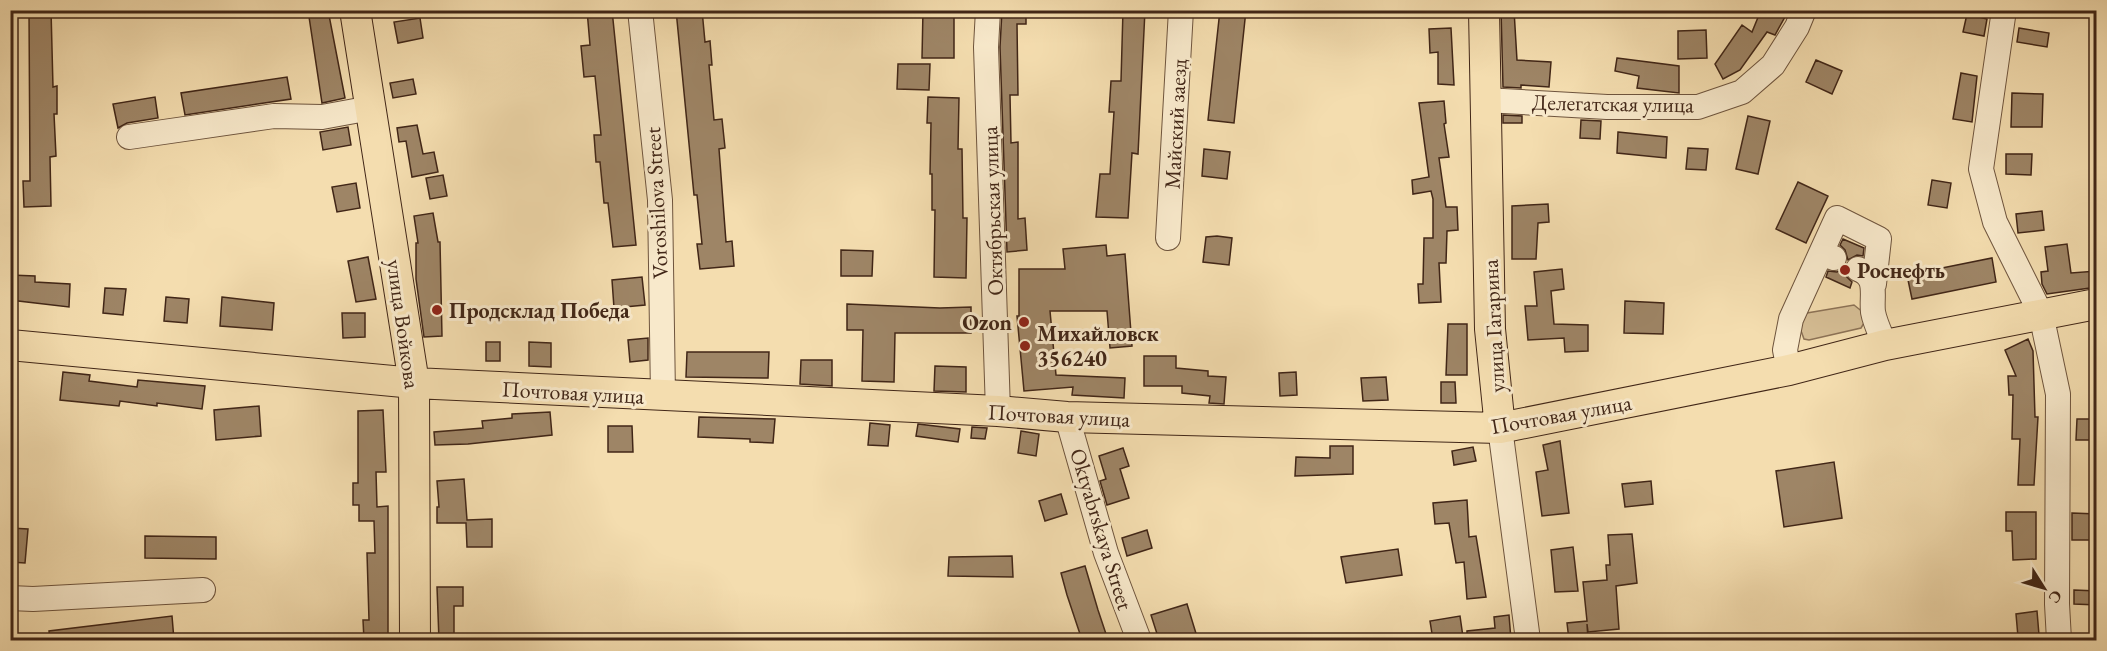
<svg xmlns="http://www.w3.org/2000/svg" width="2107" height="651" font-family="'EB Garamond',serif">
	<style>
		.green { fill: #d6be95; stroke: #8c7256; stroke-width: 1.5 }
		.building { fill: #9e8566; stroke: #412617; stroke-width: 1.5 }
		.lines { fill: none; stroke-linecap: round; stroke-linejoin: round }
		.minor-casing { stroke: #6e543d; stroke-width: 26 }
		.major-casing { stroke: #412617; stroke-width: 32 }
		.minor { stroke: #f8e9cb; stroke-width: 24 }
		.major { stroke: #f4ddaf; stroke-width: 30 }
		.poi-dot { fill: #8f2418; stroke: #f8e9cb; stroke-width: 2 }
		.labels { text-anchor: middle; stroke-width: 6; stroke-linejoin: round; paint-order: stroke }
		.street-label { font-size: 22px; fill: #412617; stroke: #f8e9cb }
		.poi-label { font-size: 22px; font-weight: bold; fill: #412617; stroke: #f8e9cb; text-anchor: start }
	</style>
	<rect width="100%" height="100%" fill="#f4ddaf"/>
	<filter id="stains"><feTurbulence type="fractalNoise" baseFrequency=".00333" numOctaves="4"/><feColorMatrix values="0 0 0 0 .2 0 0 0 0 .09 0 0 0 0 .02 0 0 0 .5 -.17"/></filter>
	<radialGradient id="worn" r=".72"><stop offset=".6" stop-color="#630" stop-opacity="0"/><stop offset="1" stop-color="#630" stop-opacity=".3"/></radialGradient>
	<path class="green" d="M1854,305L1864,313V323L1861,328L1809,340L1804,339L1800,328L1802,317L1807,313Z"/>
	<path class="building" d="M29,10H51L53,87L57,86V114H54L56,156L50,157L51,206L24,207L23,181H30Z
		M308,10H328L345,98L322,103Z
		M587,10H612L636,245L613,247L608,203H604L600,162H596L594,135H601L595,76L584,77L581,46L590,45Z
		M676,10H702L705,42L710,41L712,65H709L714,120L722,119L725,148L719,149L726,242L732,241L734,266L700,269L697,244H702L697,195H694Z
		M923,10H954V58H922Z
		M1002,10H1026V24H1017L1018,95H1010L1011,143L1018,142V219L1025,218L1027,250L1007,252L1000,47Z
		M1123,10H1145L1138,154L1132,153L1128,218L1096,217L1100,174H1110L1114,112H1109L1111,81H1121Z
		M1220,10H1246L1234,123L1208,120Z
		M1501,10H1514L1517,60L1551,62L1549,87L1521,85V88L1503,87Z
		M1761,10H1776L1786,15L1775,35L1767,32L1740,70L1723,79L1715,64L1742,25L1752,32Z
		M1967,14L1987,19L1984,36L1963,32Z
		M420,18L423,38L398,43L394,22Z
		M1451,28L1454,85L1438,84V52L1430,53L1429,29Z
		M2019,28L2049,33L2047,47L2017,42Z
		M1706,30L1707,58L1678,59V31Z
		M1617,58L1679,66V93L1637,88L1639,76L1615,71Z
		M1816,60L1842,71L1832,94L1806,82Z
		M898,64H930L929,90L897,89Z
		M1961,73L1977,76L1972,122L1953,119Z
		M287,77L291,99L185,115L181,93Z
		M413,79L416,94L393,98L390,83Z
		M2012,93L2043,94L2042,127H2011Z
		M155,97L158,118L127,123L118,128L113,104Z
		M928,97L959,98L958,149H962L963,218H967L966,278L934,277L935,210H932V174H930L931,123H927Z
		M1444,101L1446,123L1444,124L1449,157L1439,158L1446,207H1457L1458,230L1447,231L1446,263H1439L1441,302L1419,303L1418,284H1423L1424,238H1433V199L1431,191L1413,194L1412,180L1429,177L1419,103Z
		M1503,115L1522,116V123H1503Z
		M1748,116L1770,121L1758,174L1736,169Z
		M1581,120L1601,121L1600,139L1580,138Z
		M417,125L423,154L434,152L438,172L412,177L406,141L399,142L397,128Z
		M348,127L351,145L323,150L320,132Z
		M1618,132L1667,137L1666,158L1617,153Z
		M1688,148L1708,149L1706,170L1686,169Z
		M1204,149L1230,152L1227,179L1202,176Z
		M2006,154H2032L2031,175L2006,174Z
		M443,175L447,196L430,199L426,178Z
		M1932,180L1951,183L1947,208L1928,205Z
		M1798,182L1828,196L1806,243L1776,229Z
		M356,183L360,208L337,212L332,187Z
		M1548,204L1549,222L1538,223L1536,259H1512V206Z
		M2042,211L2044,230L2018,233L2016,214Z
		M433,213L438,242H440L442,336L424,337L416,279V243H418L414,216Z
		M1217,236L1232,238L1229,265L1203,262L1206,237Z
		M1843,239L1864,248L1863,256L1857,255L1848,260L1845,250L1840,245Z
		M2067,244L2071,273L2097,271V287L2047,294L2042,284L2041,272L2048,271L2045,247Z
		M1106,245L1107,256L1125,254L1132,346L1110,348L1107,311H1050L1056,375L1125,378L1124,398L1072,395L1073,387L1024,391L1017,316H1019V269H1065L1063,249Z
		M841,250L873,251L872,276H841Z
		M368,257L376,299L356,302L348,261Z
		M1992,258L1996,282L1912,299L1907,275Z
		M1844,268L1846,276L1852,282L1850,288L1826,277L1828,271L1837,272Z
		M1562,269L1564,289L1551,291L1554,324L1588,325V351L1565,352L1564,338L1528,340L1525,306H1537L1534,272Z
		M10,275L35,276V282L70,284L69,307L10,300Z
		M642,277L645,305L614,308L612,280Z
		M105,288L126,289L123,315L103,313Z
		M166,297L189,299L187,323L164,321Z
		M222,297L274,303L272,330L220,326Z
		M1625,301L1664,303L1663,334L1624,333Z
		M847,304L940,308L971,307V333H895L894,382L862,381L863,330H847Z
		M342,313H365V337L343,338Z
		M1448,324H1467V375H1446Z
		M648,338V360L630,362L628,340Z
		M2028,339L2033,351L2035,417H2038L2034,485H2018L2020,439H2012L2013,395H2009L2008,376H2016L2005,350Z
		M486,342H500V361H486Z
		M529,342L551,343V367L529,366Z
		M687,352H769L768,378L686,377Z
		M1144,356H1176V368L1208,371V376L1226,377L1224,404L1209,403L1210,396L1182,393V386H1144Z
		M801,360H832V386L800,384Z
		M935,366L966,367V392L934,391Z
		M63,372L90,375L89,381L137,387L138,380L205,386L202,409L157,403V406L120,401L119,406L60,400Z
		M1296,372L1297,395L1280,396L1279,373Z
		M1386,377L1388,400L1363,401L1361,378Z
		M1441,382H1455L1456,403H1441Z
		M259,406L261,436L216,440L214,410Z
		M383,410L386,472H376L377,507L388,506V640H364L363,620H369L367,553H375L374,521H359V505H353V483H358V411Z
		M550,412L552,435L468,444L435,445L434,432L483,428L482,421L512,418V414Z
		M699,417L775,419L773,443L750,442V439L698,437Z
		M2077,419H2097V440H2076Z
		M870,423L890,425L888,446L868,445Z
		M918,424L960,429L958,442L916,436Z
		M608,426H632L633,452H608Z
		M972,427L987,428L985,439L971,438Z
		M1021,431L1039,434L1036,456L1018,453Z
		M1560,441L1569,513L1542,516L1536,472L1548,470L1543,445Z
		M1330,446H1353V474L1295,476L1296,457L1330,458Z
		M1473,447L1476,461L1454,465L1452,451Z
		M1123,448L1129,466L1120,469L1129,498L1107,505L1100,481L1106,479L1099,456Z
		M1834,462L1842,518L1784,527L1776,471Z
		M464,479L467,520L492,519V547H467L466,523H437V507H439L437,481Z
		M1651,481L1653,504L1625,507L1622,484Z
		M1061,494L1067,514L1045,521L1039,501Z
		M1467,500L1469,537L1476,536L1486,597L1467,599L1464,562L1456,563L1449,523L1435,524L1433,503Z
		M2006,512H2036V559L2013,560L2012,531H2006Z
		M2072,513L2097,514V540H2072Z
		M10,528L28,529L25,563L10,562Z
		M1147,530L1152,548L1127,556L1122,538Z
		M1632,534L1637,583L1616,586L1619,629L1588,632L1587,624L1588,640H1569L1567,623L1587,621L1583,582L1607,580L1606,565H1610L1608,535Z
		M145,536L216,537V559L145,558Z
		M1573,547L1578,591L1555,592L1551,550Z
		M1398,549L1402,575L1346,583L1341,557Z
		M1012,556L1013,577L948,576L949,557Z
		M1085,566L1098,610L1108,640H1082L1067,595L1061,573Z
		M437,587H463V606H454V640H439Z
		M2074,590L2097,591V605L2074,604Z
		M1187,604L1198,640H1159L1151,615Z
		M2037,611L2039,635L2018,637L2016,614Z
		M1509,615L1511,640H1467V631L1495,628L1494,617Z
		M172,616L174,640H50L49,631Z
		M1460,616L1463,637L1433,640L1430,621Z"/>
	<g class="lines">
		<defs>
			<path id="minor" d="M640,10L660,200L663,396
				M988,10L986,47L998,411
				M2004,10L1981,169L1995,222L2041,314L2058,394L2057,604L2059,640
				M1485,100L1607,107H1698L1742,92L1773,65L1797,27L1804,10
				M129,137L274,116L322,117L371,108
				M1168,238L1181,10
				M1821,253L1837,218L1879,239L1874,284
				M1858,269C1879,277 1871,295 1873,312C1875,323 1881,335 1885,345
				M1789,370L1785,350L1791,319L1821,253L1834,258
				M1067,417L1106,553L1139,640
				M1500,428L1528,640
				M10,598L33,599L203,590"/>
			<path id="major" d="M355,10L414,383L415,640
				M1484,10L1490,329L1500,428
				M10,345L414,383L998,411L1067,417L1500,428L1789,370L1885,345L2096,304"/>
		</defs>
		<use href="#minor" class="minor-casing"/>
		<use href="#major" class="major-casing"/>
		<use href="#minor" class="minor"/>
		<use href="#major" class="major"/>
	</g>
	<g class="poi-dot">
		<circle cx="1845" cy="270" r="6"/>
		<circle cx="437" cy="310" r="6"/>
		<circle cx="1024" cy="322" r="6"/>
		<circle cx="1025" cy="346" r="6"/>
	</g>
	<g class="labels">
		<g class="street-label">
			<text transform="translate(1613 103) rotate(1)" y="8">Делегатская улица</text>
			<text transform="translate(1175 124) rotate(-87)" y="8">Майский заезд</text>
			<text transform="translate(656 203) rotate(-93)" y="8">Voroshilova Street</text>
			<text transform="translate(992 211) rotate(-92)" y="8">Октябрьская улица</text>
			<text transform="translate(404 324) rotate(82)" y="8">улица Войкова</text>
			<text transform="translate(1493 326) rotate(-93)" y="8">улица Гагарина</text>
			<text transform="translate(573 392) rotate(3)" y="8">Почтовая улица</text>
			<text transform="translate(1561 414) rotate(-10)" y="8">Почтовая улица</text>
			<text transform="translate(1059 415) rotate(3)" y="8">Почтовая улица</text>
			<text transform="translate(1102 529) rotate(73)" y="8">Oktyabrskaya Street</text>
		</g>
		<g class="poi-label">
			<text x="1857" y="278">Роснефть</text>
			<text x="449" y="318">Продсклад Победа</text>
			<text x="1012" y="330" text-anchor="end">Ozon</text>
			<text x="1037" y="341">Михайловск<tspan x="1037" dy="25">356240</tspan></text>
		</g>
	</g>
	<rect width="2107" height="651" fill="none" stroke="#f4ddaf" stroke-width="36"/>
	<rect x="12" y="12" width="2083" height="627" fill="none" stroke="#412617" stroke-width="3"/>
	<rect x="18" y="18" width="2071" height="615" fill="none" stroke="#412617" stroke-width="1.5"/>
	<g transform="translate(2044 588) rotate(127)" stroke="#f8e9cb" stroke-width="4.5" paint-order="stroke">
	<path d="M0-4.5L10 22L0 15L-10 22Z" fill="#412617"/>
	<text y="-9" font-size="16" font-weight="bold" text-anchor="middle" fill="#412617">С</text>
	</g>
	<rect width="100%" height="100%" filter="url(#stains)"/>
	<rect width="100%" height="100%" fill="url(#worn)"/>
</svg>
